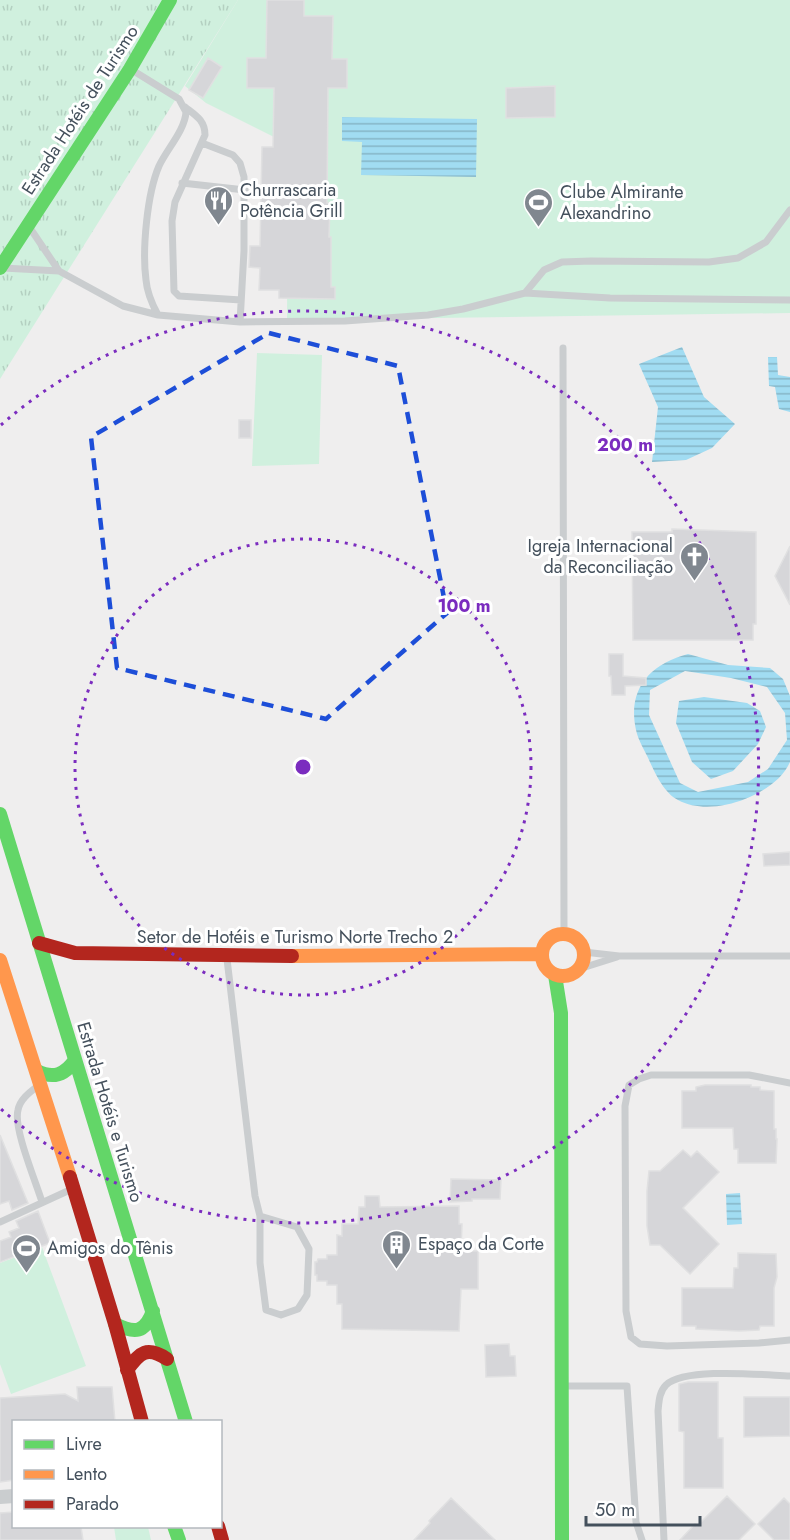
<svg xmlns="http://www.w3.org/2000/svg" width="790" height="1540" font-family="Jost,sans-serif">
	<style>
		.grass { fill: url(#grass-tufts) }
		.green { fill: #d0f0de }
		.water { fill: url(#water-rules); fill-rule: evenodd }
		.building { fill: #d6d6d9; stroke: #e0e0e1; stroke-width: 1.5 }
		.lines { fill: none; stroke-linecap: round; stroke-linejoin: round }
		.lane { stroke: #cacdcf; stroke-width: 7 }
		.street { stroke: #cacdcf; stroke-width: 14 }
		.fast { stroke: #63d668; stroke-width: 14 }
		.slow { stroke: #ff974d; stroke-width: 14 }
		.jam { stroke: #b3261e; stroke-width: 14 }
		.marked { fill: none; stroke: #1d4ed8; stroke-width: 4.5; stroke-dasharray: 12 8; stroke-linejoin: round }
		.ring { fill: none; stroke: #7b2cbf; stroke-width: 3; stroke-dasharray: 3 6 }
		.labels { text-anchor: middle; stroke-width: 6; stroke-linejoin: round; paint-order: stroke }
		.street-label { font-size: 18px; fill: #44505c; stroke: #fff }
		.poi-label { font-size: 18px; fill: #44505c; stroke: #fff; text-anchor: start }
		.centre { fill: #7b2cbf; stroke: #fff; stroke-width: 3 }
		.ring-label { font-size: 18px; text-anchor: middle; font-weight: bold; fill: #7b2cbf; stroke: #fff; stroke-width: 6; stroke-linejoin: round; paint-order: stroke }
	</style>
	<defs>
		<pattern id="grass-tufts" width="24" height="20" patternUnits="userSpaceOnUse" patternTransform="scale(1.5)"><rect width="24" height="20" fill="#d0f0de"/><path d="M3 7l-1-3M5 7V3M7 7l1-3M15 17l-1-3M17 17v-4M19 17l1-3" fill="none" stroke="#b4d0c1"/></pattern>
		<pattern id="water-rules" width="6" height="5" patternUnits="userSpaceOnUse" patternTransform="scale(1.5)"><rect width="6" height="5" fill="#a1dcf2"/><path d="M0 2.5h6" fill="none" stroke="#85b5c7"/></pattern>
	</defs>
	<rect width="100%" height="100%" fill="#efeeee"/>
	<path class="grass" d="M0,0H238L0,379Z"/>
	<path class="green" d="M238,0H790V313L287,320L288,144L206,103L185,86Z
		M257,353L322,355L319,464L252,466Z
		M42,1247L86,1366L11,1394L0,1364V1263Z
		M114,1527H148L151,1540H116Z"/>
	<path class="water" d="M342,117L477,119L476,177L361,175L362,142L342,141Z
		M682,347L704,397L735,424L712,448L686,460L652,462L658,407L639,364Z
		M768,357H777L778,375L790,377V412L779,409L775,387L769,386Z
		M688,654L728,665L770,668L783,679L790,696V762C782,780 763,792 745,799C725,807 698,811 678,800C664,793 655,773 649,760C645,751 638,740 636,730C627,689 650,664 688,654ZM685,671L731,678L767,687L785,713L787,740L768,769L748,782L698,792L680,783L649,715L650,690Z
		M704,697L747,703L760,711L766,727L758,744L733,771L711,779L692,762L676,723L679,701Z
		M740,1193L742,1224L727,1225L726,1194Z"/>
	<path class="building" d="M267,0H304V16H333L332,59H347V88H328L327,203H330L329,237H331V287H335V299L279,298V290H259L260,268L249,267L250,246H260L262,147H273L274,88H247V58H266Z
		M208,58L222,67L203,98L189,90Z
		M555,86V117L506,118V88Z
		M239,420H251V438H239Z
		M672,529L756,532V624H753V640H633L632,532H672Z
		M790,546V605L775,576Z
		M609,654H623V676L646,678V685L625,686V695H612L611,676H609Z
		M790,852V865L764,866L763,854Z
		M705,1085H751V1087H760V1090L774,1091V1129H776V1139H777L776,1163H738V1149H734L733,1128H682V1091H696V1087Z
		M0,1135L28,1203L12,1210L9,1201L0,1204Z
		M683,1150L691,1157L697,1151L719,1172L683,1208L719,1244L690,1274L660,1245H650L647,1226V1191L649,1171H660Z
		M451,1179L501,1180L500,1199H472V1201L450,1202Z
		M365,1196H379L380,1207L459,1206V1224H462L461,1251H478V1289H461L459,1331L342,1329V1304H337V1285H327V1281H317V1275H315V1262H317L318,1259H327V1255H337V1235L342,1236V1224H358L359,1207H365Z
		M38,1211L50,1243L0,1262V1241L11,1237L9,1232L19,1228L16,1221Z
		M738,1253L776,1254L777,1277L774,1288V1326H760L759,1330L739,1331L696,1329V1326H682V1288H733L734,1268H738Z
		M509,1344L510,1356H515L516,1376L486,1377L485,1345Z
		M688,1382H718V1438H723V1488H684V1432L679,1431V1384Z
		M77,1387H112L115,1422H14V1480L0,1482V1398L65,1394L78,1401Z
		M744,1397H790V1436L744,1437Z
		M727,1496L755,1524L739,1540H680L695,1524L697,1526Z
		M451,1498L495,1540H414L430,1523L429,1521Z
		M784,1498L790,1504V1540H774L758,1524Z
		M14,1512V1527H81L83,1540H0V1513Z"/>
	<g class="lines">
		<path class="lane" d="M132,70L179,99L186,112C185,130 167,149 159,166C147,194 142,250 146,280C147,293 152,304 158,315L240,322L345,321L428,315L463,309L525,293L610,298L790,300
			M185,107C195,115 205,120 205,135L175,202L172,221L174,291L179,296L241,300
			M202,143L233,155L240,163L244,177V251L240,322
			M182,183L245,190
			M30,228L59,271
			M3,268L59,271L123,306L158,315
			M525,293L544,270L562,262L591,261L709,262L738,258L766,242L790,210
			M563,348L564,934
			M584,952L619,956H790
			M227,959L255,1196L260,1216V1263L266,1310L281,1315L298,1309L307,1295L309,1249L297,1227L260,1216
			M579,969L617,957
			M790,1083L749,1075H651L639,1079L629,1085L625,1106L626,1311L631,1337L640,1344L667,1346L759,1343L790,1340
			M39,1085C30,1092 20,1099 18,1110C13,1128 36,1182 42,1202
			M0,1222L72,1189
			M563,1386H627L636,1522L642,1540
			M664,1540L658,1411C659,1402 659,1392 666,1385C685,1367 763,1375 790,1376"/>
		<path class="street" d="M0,1497L14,1496"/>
		<path class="fast" d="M0,268L130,69L170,0
			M0,814L186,1422
			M555,975L561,1013L562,1540
			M37,1071C53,1079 65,1075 75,1060
			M115,1324C135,1334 145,1333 153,1311
			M174,1526L179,1540"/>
		<path class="slow" d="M542 955a21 21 0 1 1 42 0a21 21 0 1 1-42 0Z
			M292,956L542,954
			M0,960L70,1177"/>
		<path class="jam" d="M39,943L75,953L292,956
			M70,1177L115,1324L142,1422
			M127,1370C140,1352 147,1346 167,1359
			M218,1526L222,1540"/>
	</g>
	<path class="marked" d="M269,333L398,366L447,613L326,719L117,668L91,437Z"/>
	<g class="ring">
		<circle cx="303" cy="767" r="228"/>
		<path d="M1 425A456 456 0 1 1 1 1109"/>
	</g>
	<defs>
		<symbol id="restaurant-pin" viewBox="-11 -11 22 30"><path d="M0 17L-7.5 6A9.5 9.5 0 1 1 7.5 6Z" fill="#80878f" stroke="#fff"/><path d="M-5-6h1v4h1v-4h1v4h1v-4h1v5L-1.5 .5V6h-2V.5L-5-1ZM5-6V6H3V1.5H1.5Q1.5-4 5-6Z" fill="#fff"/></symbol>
		<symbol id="stadium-pin" viewBox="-11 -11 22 30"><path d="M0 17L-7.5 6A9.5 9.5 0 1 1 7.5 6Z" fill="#80878f" stroke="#fff"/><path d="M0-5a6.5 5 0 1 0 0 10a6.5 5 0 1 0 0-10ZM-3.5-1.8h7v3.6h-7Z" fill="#fff"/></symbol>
		<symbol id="church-pin" viewBox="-11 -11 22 30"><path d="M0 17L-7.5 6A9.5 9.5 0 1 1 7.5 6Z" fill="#80878f" stroke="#fff"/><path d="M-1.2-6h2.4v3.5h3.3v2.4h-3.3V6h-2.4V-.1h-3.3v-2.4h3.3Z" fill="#fff"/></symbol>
		<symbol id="building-pin" viewBox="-11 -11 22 30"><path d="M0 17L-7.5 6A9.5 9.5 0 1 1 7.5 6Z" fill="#80878f" stroke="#fff"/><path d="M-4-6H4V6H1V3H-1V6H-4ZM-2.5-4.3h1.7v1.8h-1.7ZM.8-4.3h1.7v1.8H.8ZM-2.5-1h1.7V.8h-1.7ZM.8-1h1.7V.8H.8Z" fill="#fff"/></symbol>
	</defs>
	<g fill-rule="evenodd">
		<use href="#restaurant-pin" x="202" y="184" width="33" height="45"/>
		<use href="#stadium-pin" x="522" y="186" width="33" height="45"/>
		<use href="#church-pin" x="678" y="540" width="33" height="45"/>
		<use href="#building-pin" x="380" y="1228" width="33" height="45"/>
		<use href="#stadium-pin" x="10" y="1232" width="33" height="45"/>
	</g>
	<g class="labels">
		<g class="street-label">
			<text transform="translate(80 110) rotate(-57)" y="6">Estrada Hotéis de Turismo</text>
			<text x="295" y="943">Setor de Hotéis e Turismo Norte Trecho 2</text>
			<text transform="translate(110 1112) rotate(73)" y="6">Estrada Hotéis e Turismo</text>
		</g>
		<g class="poi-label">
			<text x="240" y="196">Churrascaria<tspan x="240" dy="21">Potência Grill</tspan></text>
			<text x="560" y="198">Clube Almirante<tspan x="560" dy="21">Alexandrino</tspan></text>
			<text x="673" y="552" text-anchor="end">Igreja Internacional<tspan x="673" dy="21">da Reconciliação</tspan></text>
			<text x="418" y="1250">Espaço da Corte</text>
			<text x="47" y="1254">Amigos do Tênis</text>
		</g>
	</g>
	<circle cx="303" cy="767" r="9" class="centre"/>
	<g class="ring-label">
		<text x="625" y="451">200 m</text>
		<text x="464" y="612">100 m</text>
	</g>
	<rect x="12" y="1420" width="210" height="108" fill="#ffffff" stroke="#b4b9be" stroke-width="1.5"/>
	<rect x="24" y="1440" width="30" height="9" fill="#63d668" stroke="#b4b9be" stroke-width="1.5"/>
	<text x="66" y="1450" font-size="18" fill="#44505c">Livre</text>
	<rect x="24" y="1470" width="30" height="9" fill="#ff974d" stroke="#b4b9be" stroke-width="1.5"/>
	<text x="66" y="1480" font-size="18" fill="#44505c">Lento</text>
	<rect x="24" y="1500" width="30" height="9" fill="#b3261e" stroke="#b4b9be" stroke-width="1.5"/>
	<text x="66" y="1510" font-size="18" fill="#44505c">Parado</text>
	<path d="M586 1516v9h114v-9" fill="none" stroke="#44505c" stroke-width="3"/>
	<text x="595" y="1516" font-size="18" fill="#44505c" stroke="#ffffff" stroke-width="4.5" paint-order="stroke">50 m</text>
</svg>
